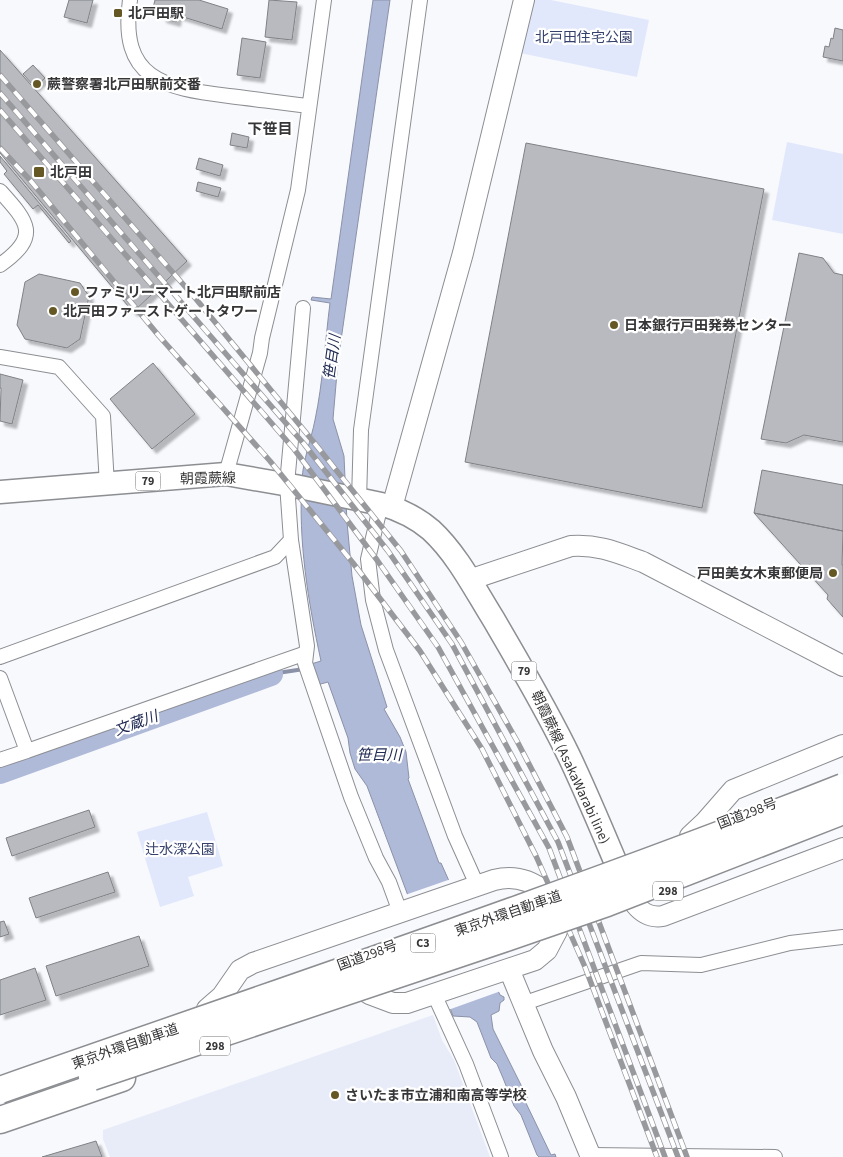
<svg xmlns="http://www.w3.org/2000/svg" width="843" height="1157" font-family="'Source Sans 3','Noto Sans JP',sans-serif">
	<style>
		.built { fill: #e8ecf8 }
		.green { fill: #e2e8fc }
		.water { fill: #afb9d8; stroke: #8b92a8 }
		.pier { fill: #f7f9fd }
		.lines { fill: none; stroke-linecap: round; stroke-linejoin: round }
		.stream { stroke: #8b92a8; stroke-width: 4 }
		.river { stroke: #afb9d8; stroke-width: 24 }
		.building { fill: #b9babf; stroke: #7f8185; filter: url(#shadow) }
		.street-casing { stroke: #8c8e92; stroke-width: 16 }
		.secondary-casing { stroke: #8c8e92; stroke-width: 22 }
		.primary-casing { stroke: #8c8e92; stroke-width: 25 }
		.highway-casing { stroke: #8c8e92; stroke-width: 29 }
		.street { stroke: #fff; stroke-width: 14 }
		.secondary { stroke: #fff; stroke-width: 20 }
		.primary { stroke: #fff; stroke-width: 22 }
		.highway { stroke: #fff; stroke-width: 26 }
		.rail-casing { stroke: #98999c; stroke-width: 5.5 }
		.rail { stroke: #fff; stroke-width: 4; stroke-dasharray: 11; stroke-linecap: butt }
		.highway-bridge-casing { stroke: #8c8e92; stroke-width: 29; stroke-linecap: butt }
		.highway-bridge { stroke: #fff; stroke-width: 26 }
		.poi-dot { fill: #665825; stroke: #fff; stroke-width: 2 }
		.labels { text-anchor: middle; stroke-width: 4.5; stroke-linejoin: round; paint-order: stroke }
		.shield { fill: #fff; stroke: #727274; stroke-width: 1 }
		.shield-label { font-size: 12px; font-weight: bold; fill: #363638 }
		.poi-label { font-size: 14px; font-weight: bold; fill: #363638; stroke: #fff; text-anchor: start }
		.park-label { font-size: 14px; fill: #35416c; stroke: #fff }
		.street-label { font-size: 14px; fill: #363638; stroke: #fff }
		.neighbourhood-label { font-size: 15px; font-weight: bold; fill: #363638; stroke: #fff }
		.water-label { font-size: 15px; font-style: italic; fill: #222c55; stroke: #fff }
	</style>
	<defs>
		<filter id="shadow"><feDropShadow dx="4.5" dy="4.5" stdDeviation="1" flood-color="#0004"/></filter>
	</defs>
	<rect width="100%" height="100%" fill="#f7f9fd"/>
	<path class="built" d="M433,1015L442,1040L454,1060L490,1157H110L103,1139V1130Z"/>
	<path class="green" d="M530,0H551L649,20L637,77L520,53Z
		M787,142L843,154V234L772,220Z
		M207,812L223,866L188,877L194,896L160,907L137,832Z"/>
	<path class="water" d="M373,0H390L338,361L333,419L344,456L347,522L352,576L361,625L387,707L384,709L400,737L406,752L409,778L408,779L439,863H441L500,995L504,997V1000L500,1003L499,1011L491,1015L493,1029L528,1099L525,1101L551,1155L555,1154L556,1157H539L537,1155L521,1115L514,1106L503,1078L497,1064L491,1058L477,1022L470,1017L453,1016L367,786L355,769L350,753L348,738L328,682L317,685L311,664L321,661C308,601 298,541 302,480C303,460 311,440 315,420C323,382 325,342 330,303L311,300L312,297L331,299Z"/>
	<path class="pier" d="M451,879L501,991L448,1010L405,895Z"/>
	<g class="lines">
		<path class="stream" d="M271,674L304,669"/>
		<path class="river" d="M0,772L271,674"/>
	</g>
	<path class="building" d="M69,0H93L87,23L64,17Z
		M155,0H199L228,9L222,29L177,15L176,22L162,18L163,11L153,8Z
		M269,0L297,2L292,40L265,37Z
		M835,28L843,30V61L823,57L825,46L829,47L831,38L833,39Z
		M242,38L266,42L260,78L237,75Z
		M0,50L187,261L133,312L0,153Z
		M33,65L45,78L35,87L23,74Z
		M232,133L249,137L247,148L230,145Z
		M526,143L764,189L702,508L465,462Z
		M0,156L25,186L71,241L69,243L38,205L33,209L4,174L7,171L0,162Z
		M199,158L223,165L220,176L196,169Z
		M198,182L221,188L218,197L196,191Z
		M799,253L823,258L834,273L843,275V442L804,435L786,443L761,439Z
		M39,274L80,283L89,296L80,339L67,348L25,339L17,325L25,282Z
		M153,363L195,414L152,449L110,399Z
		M0,374L23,380L12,424L0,421L1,388H0Z
		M762,470L843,485V531L754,513Z
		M754,513L843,531L842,565H843V617L827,599L828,595Z
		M89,810L95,827L12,856L6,838Z
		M108,872L115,892L36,918L29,898Z
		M4,921L9,934L0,937V922Z
		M139,936L149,966L56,996L46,966Z
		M35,968L46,1000L0,1015V980Z
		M96,1141L102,1157H42Z"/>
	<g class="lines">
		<defs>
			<path id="street" d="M130,0C119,79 163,88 229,96C255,99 282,103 309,106
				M0,191C28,222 41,236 0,265
				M303,308L287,484L291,540L307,646L305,663L351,797L376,858L389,882L400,912
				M0,357L59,367L103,416L107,485
				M226,474L260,353L262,338L298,190L324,0
				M359,500L361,430L420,0
				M381,504L368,559L373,600L386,650L455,836L477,885
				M0,657L275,557L291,540
				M0,678L27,751L306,653
				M0,760L27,751
				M434,994L466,1064L501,1157
				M522,1004L641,963L701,965L790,943L843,937
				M590,1155L775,1157"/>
			<path id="secondary" d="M392,507L463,253L524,0
				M469,580L571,546C598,544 618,553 643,562L843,666
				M690,836L705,822L733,790L843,745
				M635,904C643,914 651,918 663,916L843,848
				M509,969L543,1051L566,1097L591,1157
				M369,994L393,1003H407L535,960L547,950L557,931
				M207,1009L222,996L240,970L253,963L494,880C513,875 529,879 544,891"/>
			<path id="primary" d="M0,492L226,474L295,486L381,504C398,509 417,518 431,530C458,555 475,590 494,620C520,665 547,710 569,756C590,800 608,845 627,889"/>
			<path id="highway" d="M0,1120L122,1078"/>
		</defs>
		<use href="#street" class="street-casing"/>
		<use href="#secondary" class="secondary-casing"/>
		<use href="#primary" class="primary-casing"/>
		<use href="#highway" class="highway-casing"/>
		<use href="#street" class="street"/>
		<use href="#secondary" class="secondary"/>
		<use href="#primary" class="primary"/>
		<use href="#highway" class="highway"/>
		<defs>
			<path id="rail" d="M0,75L196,299L312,440L401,551L461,642L517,741L567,837L687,1157
				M0,93L304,444L388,551L452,644L558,842L678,1157
				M0,110L294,449L377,560L438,647L549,848L665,1157
				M0,148L30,180L159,336L270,461L353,563L420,651L482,749L536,856L585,967L657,1157"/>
		</defs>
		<use href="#rail" class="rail-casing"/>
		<use href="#rail" class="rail"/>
		<defs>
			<path id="highway-bridge" d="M92,1077L506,938L607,903L843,811
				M0,1090C282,991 565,897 843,787"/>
		</defs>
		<use href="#highway-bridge" class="highway-bridge-casing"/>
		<use href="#highway-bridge" class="highway-bridge"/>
	</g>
	<g class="poi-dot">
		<rect x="113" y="8" width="10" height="10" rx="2.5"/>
		<circle cx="37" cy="84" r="5"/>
		<rect x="33" y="166" width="12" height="12" rx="2.5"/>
		<circle cx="75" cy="292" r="5"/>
		<circle cx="53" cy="311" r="5"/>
		<circle cx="614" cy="325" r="5"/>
		<circle cx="833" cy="573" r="5"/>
		<circle cx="335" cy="1095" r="5"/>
	</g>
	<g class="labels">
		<g class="shield">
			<rect x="135.5" y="471.5" width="25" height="19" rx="4"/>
			<rect x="511.5" y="661.5" width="25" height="19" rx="4"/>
			<rect x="653" y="881.5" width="30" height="19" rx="4"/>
			<rect x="410.5" y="933.5" width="25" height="19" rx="4"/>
			<rect x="200" y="1036.5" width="30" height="19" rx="4"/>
		</g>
		<g class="shield-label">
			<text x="148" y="485">79</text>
			<text x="524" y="675">79</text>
			<text x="668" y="895">298</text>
			<text x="423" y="947">C3</text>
			<text x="215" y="1050">298</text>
		</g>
		<g class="poi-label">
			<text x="128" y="18">北戸田駅</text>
			<text x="47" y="89">蕨警察署北戸田駅前交番</text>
			<text x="50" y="177">北戸田</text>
			<text x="85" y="297">ファミリーマート北戸田駅前店</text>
			<text x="63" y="316">北戸田ファーストゲートタワー</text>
			<text x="624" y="330">日本銀行戸田発券センター</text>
			<text x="823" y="578" text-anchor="end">戸田美女木東郵便局</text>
			<text x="345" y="1100">さいたま市立浦和南高等学校</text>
		</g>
		<g class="park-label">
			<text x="584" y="42">北戸田住宅公園</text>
			<text x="180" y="854">辻水深公園</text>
		</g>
		<g class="street-label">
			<text transform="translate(208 478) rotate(-1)" y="5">朝霞蕨線</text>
			<text transform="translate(571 767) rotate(65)" y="5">朝霞蕨線 (AsakaWarabi line)</text>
			<text transform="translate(747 813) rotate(-21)" y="5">国道298号</text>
			<text transform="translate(508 913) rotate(-19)" y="5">東京外環自動車道</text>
			<text transform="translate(367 955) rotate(-20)" y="5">国道298号</text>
			<text transform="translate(125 1046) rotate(-19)" y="5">東京外環自動車道</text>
		</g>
		<g class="neighbourhood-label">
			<text x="270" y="134">下笹目</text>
		</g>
		<g class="water-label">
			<text transform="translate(332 357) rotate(-82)" y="5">笹目川</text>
			<text transform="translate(136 723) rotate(-20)" y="5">文蔵川</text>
			<text x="379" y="760">笹目川</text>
		</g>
	</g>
</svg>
